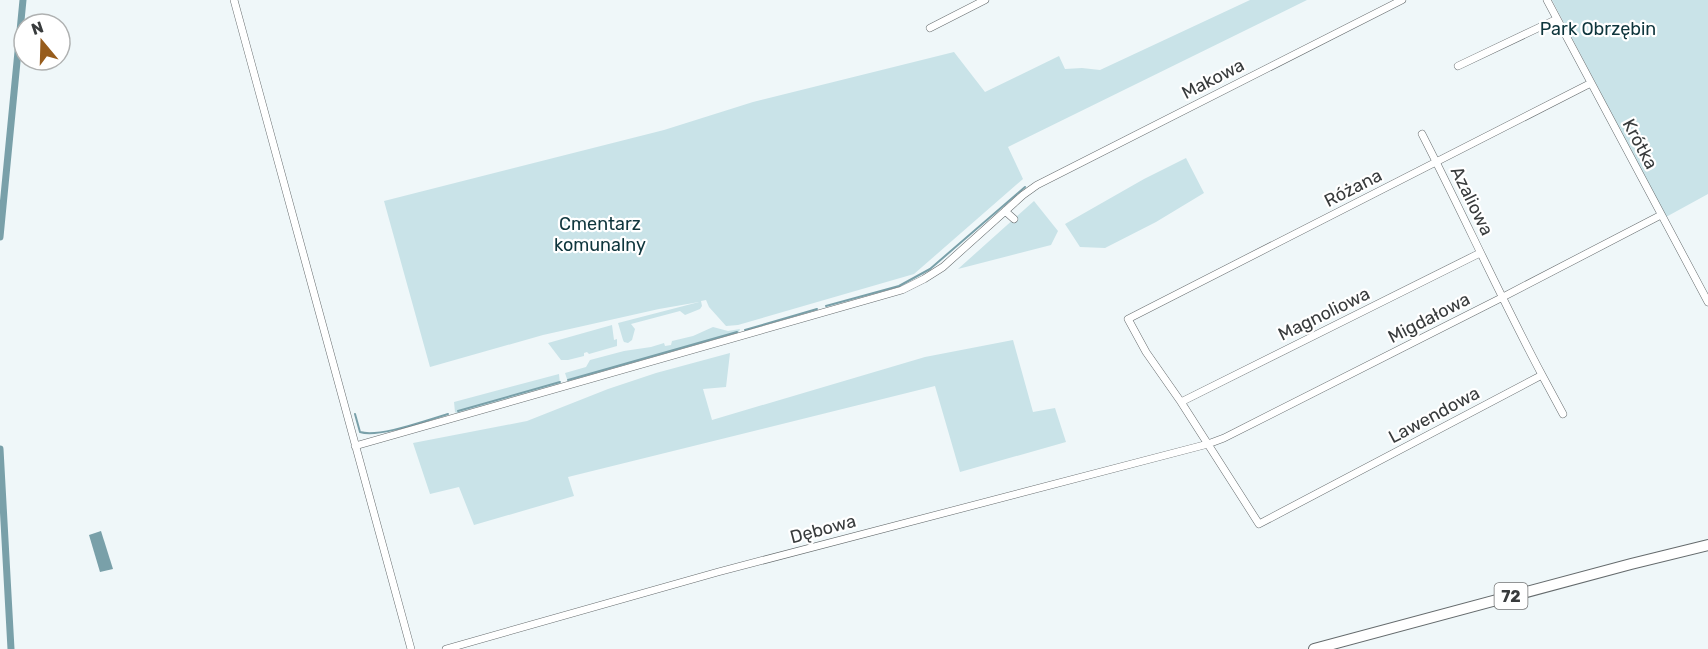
<svg xmlns="http://www.w3.org/2000/svg" width="1708" height="649" font-family="Rubik,sans-serif">
	<style>
		.green { fill: #c9e3e8 }
		.water { fill: #79a0a9 }
		.lines { fill: none; stroke-linecap: round; stroke-linejoin: round }
		.stream { stroke: #79a0a9; stroke-width: 2 }
		.canal { stroke: #79a0a9; stroke-width: 7 }
		.street-casing { stroke: #656b6d; stroke-width: 8 }
		.primary-casing { stroke: #656b6d; stroke-width: 12 }
		.street { stroke: #fff; stroke-width: 7 }
		.primary { stroke: #fff; stroke-width: 10 }
		.labels { text-anchor: middle; stroke-width: 4.5; stroke-linejoin: round; paint-order: stroke }
		.shield { fill: #fff; stroke: #747676; stroke-width: 1.5 }
		.shield-label { font-size: 16px; font-weight: bold; fill: #383b3c }
		.park-label { font-size: 18px; fill: #0f363d; stroke: #fff }
		.street-label { font-size: 18px; fill: #383b3c; stroke: #fff }
	</style>
	<rect width="100%" height="100%" fill="#eff7f9"/>
	<path class="green" d="M1250,0H1307L1008,147L1023,179L914,274L738,325L726,326L709,307L706,300L701,301L702,306L700,309L685,315L680,311L631,324L635,329L632,340L628,343L624,342L623,340L618,323L699,302L659,309L543,335L430,367L384,201L664,130L753,102L954,52L985,92L1059,56L1065,69L1082,68L1100,70Z
		M1552,0H1708V194L1666,217Z
		M1186,158L1204,193L1156,222L1105,248L1080,247L1065,224L1144,179Z
		M1034,201L1058,231L1051,245L958,269Z
		M612,325L614,340L617,339V346L589,354L587,352L584,353V356L568,360H561L548,343Z
		M713,327L728,331L740,329L738,334L571,381L567,379L565,373L586,367L590,360L624,351L651,347L664,343L665,346L671,345L672,341L693,336Z
		M1013,340L1033,412L1055,408L1066,442L960,472L935,386L568,477L574,496L474,525L459,487L430,494L413,443L527,421L608,389L656,373L730,353L726,387L703,389L712,420L925,357Z
		M559,374L560,384L458,414L455,412L454,402Z"/>
	<path class="water" d="M101,531L113,569L100,572L89,535Z"/>
	<g class="lines">
		<path class="stream" d="M826,306L899,286L930,269L1025,187
			M745,330L817,309
			M568,380L737,332
			M458,411L560,382
			M355,414L360,432C379,438 427,420 448,414"/>
		<path class="canal" d="M0,237L23,0
			M0,449L11,649"/>
		<defs>
			<path id="street" d="M234,0L411,649
				M1547,0L1708,302
				M930,28L985,0
				M1458,66L1557,19
				M1422,134C1463,214 1500,296 1542,375L1259,524L1181,402L1146,352L1128,319L1591,83
				M1005,211L1014,219
				M1542,375L1563,414
				M1181,402L1480,253
				M355,446L902,290L924,279L943,267L1023,195L1037,185L1402,0
				M446,649L718,572L1208,444L1224,438L1503,297L1661,215"/>
			<path id="primary" d="M1314,649L1631,564L1708,545"/>
		</defs>
		<use href="#street" class="street-casing"/>
		<use href="#primary" class="primary-casing"/>
		<use href="#street" class="street"/>
		<use href="#primary" class="primary"/>
	</g>
	<g class="labels">
		<rect class="shield" x="1494.5" y="583" width="33" height="26" rx="4.5"/>
		<g class="shield-label">
			<text x="1511" y="602">72</text>
		</g>
		<g class="park-label">
			<text x="1598" y="35">Park Obrzębin</text>
			<text x="600" y="230">Cmentarz<tspan x="600" dy="21">komunalny</tspan></text>
		</g>
		<g class="street-label">
			<text transform="translate(1213 79) rotate(-27)" y="6">Makowa</text>
			<text transform="translate(1640 144) rotate(62)" y="6">Krótka</text>
			<text transform="translate(1353 188) rotate(-27)" y="6">Różana</text>
			<text transform="translate(1472 201) rotate(64)" y="6">Azaliowa</text>
			<text transform="translate(1324 314) rotate(-26)" y="6">Magnoliowa</text>
			<text transform="translate(1429 318) rotate(-27)" y="6">Migdałowa</text>
			<text transform="translate(1434 415) rotate(-28)" y="6">Lawendowa</text>
			<text transform="translate(823 529) rotate(-15)" y="6">Dębowa</text>
		</g>
	</g>
	<g transform="translate(42 42) rotate(341)"><circle r="28" fill="#ffffff" stroke="#afb1b1" stroke-width="1.5"/>
	<path d="M0-4.5L10 22L0 15L-10 22Z" fill="#975c1c"/>
	<text y="-9" font-size="16" font-weight="bold" text-anchor="middle" fill="#383b3c">N</text>
	</g>
</svg>
